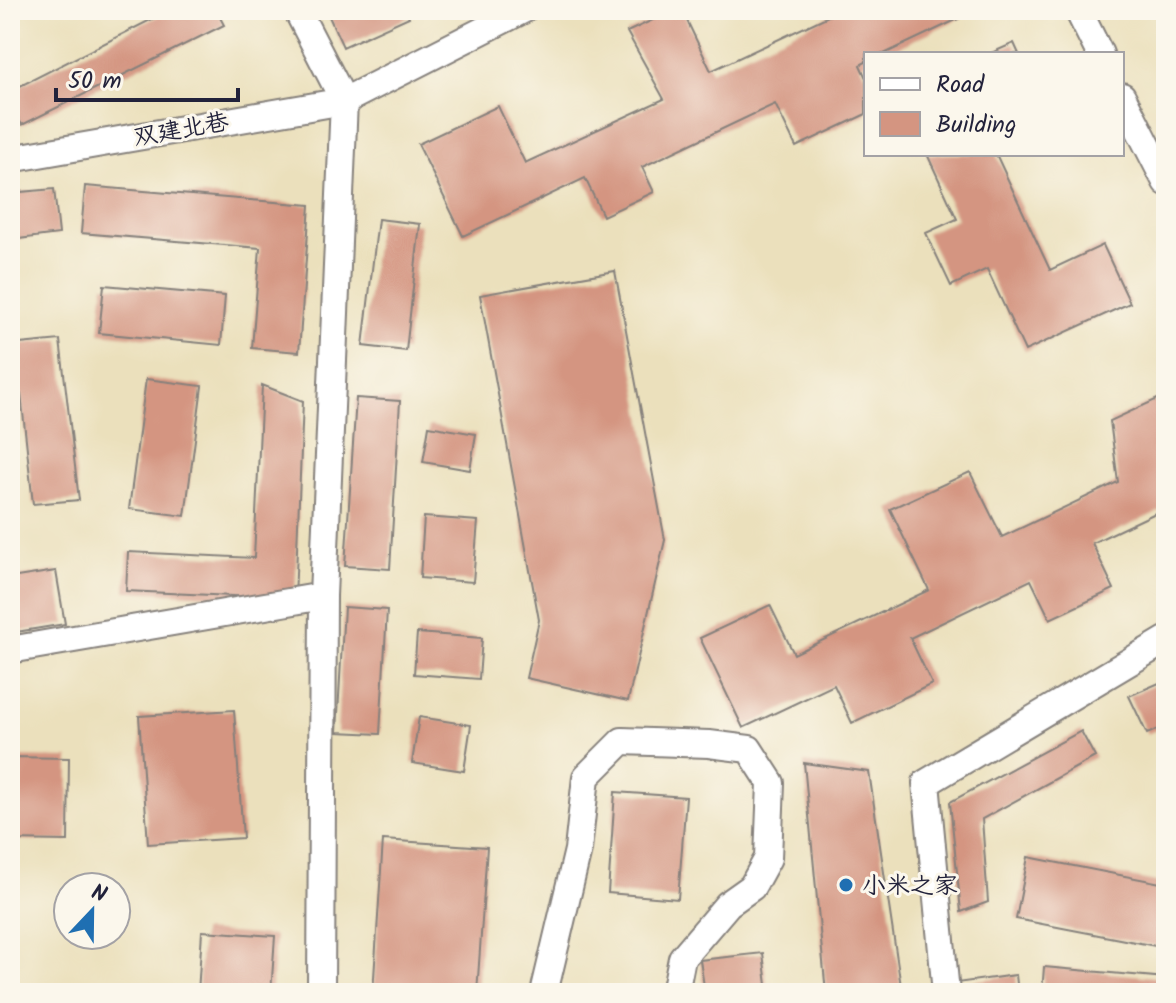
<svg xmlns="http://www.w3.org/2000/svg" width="1176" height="1003" font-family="Kalam,'LXGW WenKai TC',sans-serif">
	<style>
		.building { fill: #d49581 }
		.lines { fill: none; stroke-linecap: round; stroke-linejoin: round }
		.minor-casing { stroke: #86817c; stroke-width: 30 }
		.minor { stroke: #fff; stroke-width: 26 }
		.poi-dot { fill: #1f6fb2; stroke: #fbf7ec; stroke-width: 3 }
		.labels { text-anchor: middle; stroke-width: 6; stroke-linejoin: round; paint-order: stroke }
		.street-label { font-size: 24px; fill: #22223b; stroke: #fbf7ec }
		.poi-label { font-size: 24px; fill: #22223b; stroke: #fbf7ec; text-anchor: start }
	</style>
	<rect width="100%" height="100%" fill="#fbf7ec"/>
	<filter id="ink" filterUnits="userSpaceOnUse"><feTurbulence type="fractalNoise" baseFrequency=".0125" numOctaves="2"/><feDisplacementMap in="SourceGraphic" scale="16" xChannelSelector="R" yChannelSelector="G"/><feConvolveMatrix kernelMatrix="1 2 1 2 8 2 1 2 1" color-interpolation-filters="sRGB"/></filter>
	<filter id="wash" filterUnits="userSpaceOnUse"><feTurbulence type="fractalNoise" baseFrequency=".006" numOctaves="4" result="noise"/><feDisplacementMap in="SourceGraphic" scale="32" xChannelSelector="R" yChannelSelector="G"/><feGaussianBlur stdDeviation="1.8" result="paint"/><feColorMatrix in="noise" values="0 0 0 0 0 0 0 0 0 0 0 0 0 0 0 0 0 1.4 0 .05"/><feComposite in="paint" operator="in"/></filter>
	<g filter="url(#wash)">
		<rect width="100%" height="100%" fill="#ebe0bc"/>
		<g id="blocks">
			<path class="building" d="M170,10H216L224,25L22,125L10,104V91Z
				M326,10H406L409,17L343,47Z
				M674,10H682L711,71L841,10H977L884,54H866V62L860,65L866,78V114L796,147L775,104L642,167L654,192L603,216L585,178L463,236L418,144L498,106L525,163L664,99L627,32Z
				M1014,43L1019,54H989Z
				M927,154H996L1050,270L1103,245L1130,303L1025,351L987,269L951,286L926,233L957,219Z
				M85,186L310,205L299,352L252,348L260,248L81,233Z
				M54,189L59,234L10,240V193Z
				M378,219L420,224L406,351L363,346Z
				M615,271L665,540L628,701L526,678L539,620L480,295Z
				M104,285L225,296L221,345L99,333Z
				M60,340L79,500L33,504L21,394L10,395V345Z
				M146,379L202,386L185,516L129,509Z
				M262,385L303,401L295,599L126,591L128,552L254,558Z
				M1166,395V508L1092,543L1114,589L1050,619L1031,580L910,638L932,684L852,723L834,685L743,728L700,638L770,605L794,654L929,590L890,509L970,472L1002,537L1118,482L1110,421Z
				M356,398L400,401L390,569L345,566Z
				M429,426L476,434L470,470L423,462Z
				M424,517L478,521L473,582L420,578Z
				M56,571L65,624L10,633V578Z
				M344,607L387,610L380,734L337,732Z
				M417,633L482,638L479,679L414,674Z
				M1166,680V726L1147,734L1129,696Z
				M234,710L243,838L148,844L139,716Z
				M419,717L471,725L464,771L412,763Z
				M1081,731L1095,757L982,819L988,902L961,912L950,802Z
				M10,757L69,758L68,841L10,840Z
				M804,763L869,772L902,993H826Z
				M615,792L686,797L678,899L608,893Z
				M383,840L487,847L477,993H373Z
				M1028,857L1166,884V948L1016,919Z
				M202,931L275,936L271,993H198Z
				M763,953L768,993H705L700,960Z
				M1044,967L1166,978V993H1042Z
				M1016,975L1018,993H957L956,983Z"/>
		</g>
	</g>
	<g filter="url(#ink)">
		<use href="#blocks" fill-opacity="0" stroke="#86817c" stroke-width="2"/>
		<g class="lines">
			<defs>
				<path id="minor" d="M297,10L344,101L323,596L321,993
					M1078,10L1100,54
					M1122,96L1166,182
					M10,159L344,101L523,10
					M10,650L323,596
					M544,993L578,850L586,777L622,741L709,744L749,749L771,783L768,858L752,887L728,904L682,958L675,993
					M946,993L926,783L1166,640"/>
			</defs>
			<use href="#minor" class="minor-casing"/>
			<use href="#minor" class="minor"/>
		</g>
	</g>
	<circle class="poi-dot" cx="846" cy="885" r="8"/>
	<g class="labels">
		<g class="street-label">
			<text transform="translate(181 129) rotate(-10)" y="8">双建北巷</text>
		</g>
		<g class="poi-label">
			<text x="862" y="893">小米之家</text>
		</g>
	</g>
	<rect width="1176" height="1003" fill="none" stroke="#fbf7ec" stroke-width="40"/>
	<rect x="864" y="52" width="260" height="104" fill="#fbf7ec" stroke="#a4a2a5" stroke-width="2"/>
	<rect x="880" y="78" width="40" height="12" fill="#ffffff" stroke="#a4a2a5" stroke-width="2"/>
	<text x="936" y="92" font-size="24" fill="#22223b">Road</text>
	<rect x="880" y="112" width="40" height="24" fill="#d49581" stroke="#a4a2a5" stroke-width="2"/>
	<text x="936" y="132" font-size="24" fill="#22223b">Building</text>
	<g transform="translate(92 911) rotate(22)"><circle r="38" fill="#fbf7ec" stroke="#a4a2a5" stroke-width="2"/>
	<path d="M0-6L14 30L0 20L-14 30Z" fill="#1f6fb2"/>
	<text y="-12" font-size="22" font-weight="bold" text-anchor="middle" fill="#22223b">N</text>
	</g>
	<path d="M56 88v12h182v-12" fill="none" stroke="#22223b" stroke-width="4"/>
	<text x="68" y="88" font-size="24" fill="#22223b" stroke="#fbf7ec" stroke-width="6" paint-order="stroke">50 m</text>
</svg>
